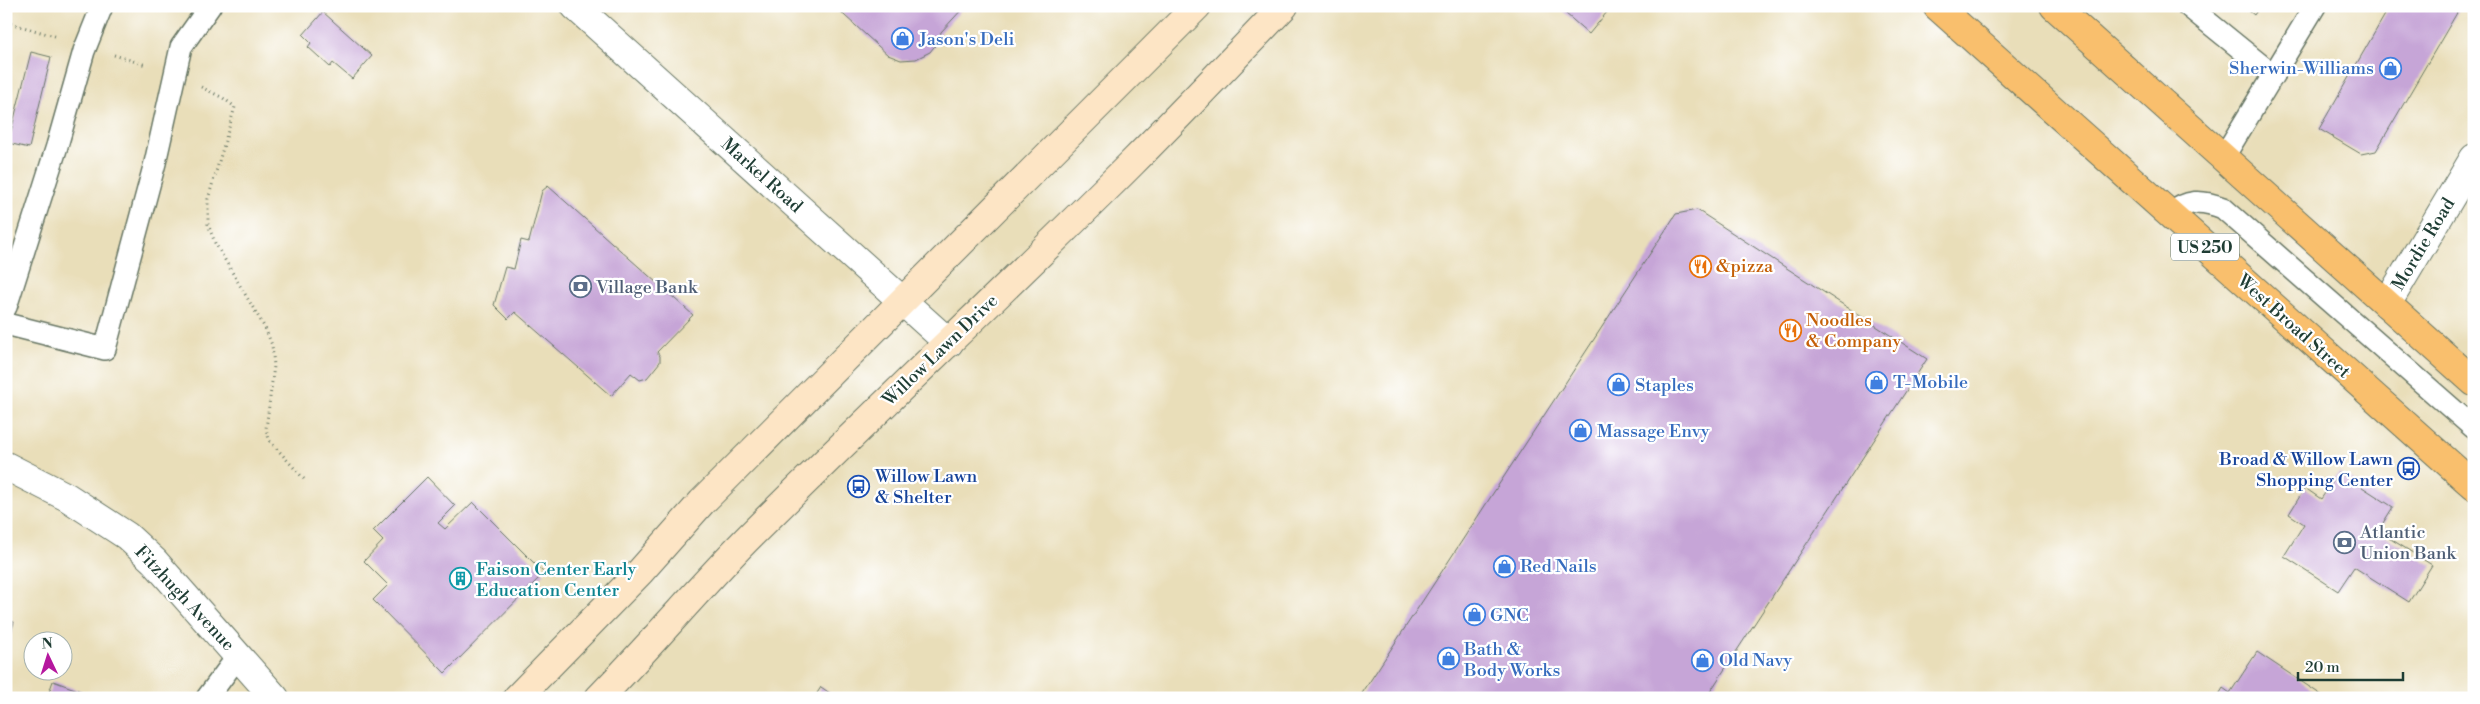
<svg xmlns="http://www.w3.org/2000/svg" width="2480" height="704" font-family="'Libre Bodoni',serif">
	<style>
		.building { fill: #c6a5d7 }
		.lines { fill: none; stroke-linecap: round; stroke-linejoin: round }
		.service-casing { stroke: #667563; stroke-width: 24 }
		.minor-casing { stroke: #667563; stroke-width: 30 }
		.secondary-casing { stroke: #667563; stroke-width: 30 }
		.primary-casing { stroke: #667563; stroke-width: 30 }
		.path { stroke: #667563; stroke-width: 3; stroke-dasharray: 1 4; stroke-linecap: butt }
		.service { stroke: #fff; stroke-width: 21 }
		.minor { stroke: #fff; stroke-width: 28 }
		.secondary { stroke: #fde5c5; stroke-width: 28 }
		.primary { stroke: #f9bf6d; stroke-width: 28 }
		.labels { text-anchor: middle; stroke-width: 4.5; stroke-linejoin: round; paint-order: stroke }
		.shield { fill: #fff; stroke: #627771; stroke-width: 1 }
		.shield-label { font-size: 16px; font-weight: bold; fill: #1f3d34 }
		.shop-label { font-size: 18px; fill: #366cbe; stroke: #fff; text-anchor: start }
		.street-label { font-size: 18px; fill: #1f3d34; stroke: #fff }
		.food-label { font-size: 18px; fill: #c56008; stroke: #fff; text-anchor: start }
		.service-label { font-size: 18px; fill: #4e5e75; stroke: #fff; text-anchor: start }
		.transit-label { font-size: 18px; fill: #164399; stroke: #fff; text-anchor: end }
		.culture-label { font-size: 18px; fill: #0d838f; stroke: #fff; text-anchor: start }
	</style>
	<rect width="100%" height="100%" fill="#fff"/>
	<filter id="ink" filterUnits="userSpaceOnUse"><feTurbulence type="fractalNoise" baseFrequency=".02" numOctaves="2"/><feDisplacementMap in="SourceGraphic" scale="10" xChannelSelector="R" yChannelSelector="G"/><feConvolveMatrix kernelMatrix="1 2 1 2 8 2 1 2 1" color-interpolation-filters="sRGB"/></filter>
	<filter id="wash" filterUnits="userSpaceOnUse"><feTurbulence type="fractalNoise" baseFrequency=".0096" numOctaves="4" result="noise"/><feDisplacementMap in="SourceGraphic" scale="20" xChannelSelector="R" yChannelSelector="G"/><feGaussianBlur stdDeviation="1.12" result="paint"/><feColorMatrix in="noise" values="0 0 0 0 0 0 0 0 0 0 0 0 0 0 0 0 0 1.4 0 .05"/><feComposite in="paint" operator="in"/></filter>
	<g filter="url(#wash)">
		<rect width="100%" height="100%" fill="#e9deb9"/>
		<g id="blocks">
			<path class="building" d="M834,6H965L941,32L937,43L930,52L916,59L901,60L888,55Z
				M1557,6H1612L1589,34Z
				M2243,6H2260L2254,15Z
				M2390,6H2461L2376,151L2361,154L2319,129Z
				M323,12L372,56L352,79L333,63L330,67L308,47L311,43L303,35Z
				M31,52L51,57L29,148L8,143Z
				M548,186L693,315L657,352L660,356V362L647,378L640,380L631,373L611,396L515,312L508,319L494,305L505,267L514,269L521,240L529,242L542,191Z
				M1697,210L1927,359L1706,698H1359L1676,214Z
				M2339,472L2393,507L2378,531L2432,565L2409,602L2354,567L2338,591L2284,556L2304,524L2289,514L2305,488L2321,499Z
				M427,477L455,506L438,523L445,529L473,502L544,573L445,673L373,600L388,585L364,561L383,541L373,531Z
				M6,620L14,622L7,648L6,647Z
				M2257,652L2326,698H2217L2223,688L2230,693Z
				M53,681L86,693L85,698H47Z
				M821,687L837,698H814Z"/>
		</g>
	</g>
	<g filter="url(#ink)">
		<use href="#blocks" fill-opacity="0" stroke="#667563" stroke-width="1"/>
		<g class="lines">
			<defs>
				<path id="service" d="M2188,6L2273,75
					M2223,158L2315,6
					M2169,215C2187,199 2202,200 2223,208L2474,428
					M6,307L57,146L84,51L102,6
					M6,324L105,349L155,163L181,47L210,6
					M207,698L238,656"/>
				<path id="minor" d="M575,6L949,343
					M2387,304L2474,158
					M6,466L67,497L127,536L154,561L275,698"/>
				<path id="secondary" d="M517,698L640,572L702,502L1197,6
					M599,698C650,646 696,591 746,540C873,413 1004,291 1131,164C1183,112 1233,59 1284,6"/>
				<path id="primary" d="M1937,6L2474,486
					M2054,6L2474,382"/>
			</defs>
			<use href="#service" class="service-casing"/>
			<use href="#minor" class="minor-casing"/>
			<use href="#secondary" class="secondary-casing"/>
			<use href="#primary" class="primary-casing"/>
			<path class="path" d="M6,22L58,37
				M114,55L146,65
				M201,87L223,98L235,107L208,199V224L215,243L265,328L272,345L274,366L266,429L269,440L304,479"/>
			<use href="#service" class="service"/>
			<use href="#minor" class="minor"/>
			<use href="#secondary" class="secondary"/>
			<use href="#primary" class="primary"/>
		</g>
	</g>
	<defs>
		<symbol id="shop-ring" viewBox="-11 -11 22 22"><circle r="9.5" fill="#fff" stroke="#3f7fe0" stroke-width="1.5"/><path d="M-5-2.5h2.3a2.7 3.5 0 0 1 5.4 0H5L5.5 6h-11ZM-1.5-2.5h3a1.5 2.3 0 0 0-3 0Z" fill="#3f7fe0"/></symbol>
		<symbol id="restaurant-ring" viewBox="-11 -11 22 22"><circle r="9.5" fill="#fff" stroke="#e8710a" stroke-width="1.5"/><path d="M-5-6h1v4h1v-4h1v4h1v-4h1v5L-1.5 .5V6h-2V.5L-5-1ZM5-6V6H3V1.5H1.5Q1.5-4 5-6Z" fill="#e8710a"/></symbol>
		<symbol id="bank-ring" viewBox="-11 -11 22 22"><circle r="9.5" fill="#fff" stroke="#5c6f8a" stroke-width="1.5"/><path d="M-6-4H6V4H-6ZM0-2.3a2.3 2.3 0 1 0 0 4.6a2.3 2.3 0 1 0 0-4.6Z" fill="#5c6f8a"/></symbol>
		<symbol id="bus-ring" viewBox="-11 -11 22 22"><circle r="9.5" fill="#fff" stroke="#1a4fb4" stroke-width="1.5"/><path d="M-5-6H5V4H4V6H2V4H-2V6H-4V4H-5ZM-3.5-4V0h7V-4ZM-3.5 1.2v1.5H-2V1.2ZM2 1.2v1.5H3.5V1.2Z" fill="#1a4fb4"/></symbol>
		<symbol id="building-ring" viewBox="-11 -11 22 22"><circle r="9.5" fill="#fff" stroke="#0f9aa8" stroke-width="1.5"/><path d="M-4-6H4V6H1V3H-1V6H-4ZM-2.5-4.3h1.7v1.8h-1.7ZM.8-4.3h1.7v1.8H.8ZM-2.5-1h1.7V.8h-1.7ZM.8-1h1.7V.8H.8Z" fill="#0f9aa8"/></symbol>
	</defs>
	<g fill-rule="evenodd">
		<use href="#shop-ring" x="890" y="26" width="25" height="25"/>
		<use href="#shop-ring" x="2378" y="56" width="25" height="25"/>
		<use href="#restaurant-ring" x="1688" y="254" width="25" height="25"/>
		<use href="#bank-ring" x="568" y="274" width="25" height="25"/>
		<use href="#restaurant-ring" x="1778" y="318" width="25" height="25"/>
		<use href="#shop-ring" x="1864" y="370" width="25" height="25"/>
		<use href="#shop-ring" x="1606" y="372" width="25" height="25"/>
		<use href="#shop-ring" x="1568" y="418" width="25" height="25"/>
		<use href="#bus-ring" x="2396" y="456" width="25" height="25"/>
		<use href="#bus-ring" x="846" y="474" width="25" height="25"/>
		<use href="#bank-ring" x="2332" y="530" width="25" height="25"/>
		<use href="#shop-ring" x="1492" y="554" width="25" height="25"/>
		<use href="#building-ring" x="448" y="566" width="25" height="25"/>
		<use href="#shop-ring" x="1462" y="602" width="25" height="25"/>
		<use href="#shop-ring" x="1436" y="646" width="25" height="25"/>
		<use href="#shop-ring" x="1690" y="648" width="25" height="25"/>
	</g>
	<g class="labels">
		<rect class="shield" x="2171" y="233.5" width="68" height="27" rx="4"/>
		<g class="shield-label">
			<text x="2205" y="253">US 250</text>
		</g>
		<g class="shop-label">
			<text x="919" y="45">Jason's Deli</text>
			<text x="2374" y="74" text-anchor="end">Sherwin-Williams</text>
			<text x="1893" y="388">T-Mobile</text>
			<text x="1635" y="391">Staples</text>
			<text x="1597" y="437">Massage Envy</text>
			<text x="1520" y="572">Red Nails</text>
			<text x="1490" y="621">GNC</text>
			<text x="1464" y="655">Bath &amp;<tspan x="1464" dy="21">Body Works</tspan></text>
			<text x="1719" y="666">Old Navy</text>
		</g>
		<g class="street-label">
			<text transform="translate(762 175) rotate(42)" y="6">Markel Road</text>
			<text transform="translate(2423 244) rotate(-59)" y="6">Mordie Road</text>
			<text transform="translate(2294 326) rotate(42)" y="6">West Broad Street</text>
			<text transform="translate(940 350) rotate(-44)" y="6">Willow Lawn Drive</text>
			<text transform="translate(185 598) rotate(47)" y="6">Fitzhugh Avenue</text>
		</g>
		<g class="food-label">
			<text x="1716" y="272">&amp;pizza</text>
			<text x="1806" y="326">Noodles<tspan x="1806" dy="21">&amp; Company</tspan></text>
		</g>
		<g class="service-label">
			<text x="596" y="293">Village Bank</text>
			<text x="2360" y="538">Atlantic<tspan x="2360" dy="21">Union Bank</tspan></text>
		</g>
		<g class="transit-label">
			<text x="2393" y="465">Broad &amp; Willow Lawn<tspan x="2393" dy="21">Shopping Center</tspan></text>
			<text x="875" y="482" text-anchor="start">Willow Lawn<tspan x="875" dy="21">&amp; Shelter</tspan></text>
		</g>
		<g class="culture-label">
			<text x="476" y="575">Faison Center Early<tspan x="476" dy="21">Education Center</tspan></text>
		</g>
	</g>
	<rect width="2480" height="704" fill="none" stroke="#fff" stroke-width="25"/>
	<g transform="translate(48 656) rotate(356)"><circle r="24" fill="#ffffff" stroke="#a5b1ae"/>
	<path d="M0-4L9 19L0 12L-9 19Z" fill="#b5179e"/>
	<text y="-8" font-size="14" font-weight="bold" text-anchor="middle" fill="#1f3d34">N</text>
	</g>
	<path d="M2298 672v8h105v-8" fill="none" stroke="#1f3d34" stroke-width="2.5"/>
	<text x="2305" y="672" font-size="15" fill="#1f3d34" stroke="#ffffff" stroke-width="4" paint-order="stroke">20 m</text>
</svg>
